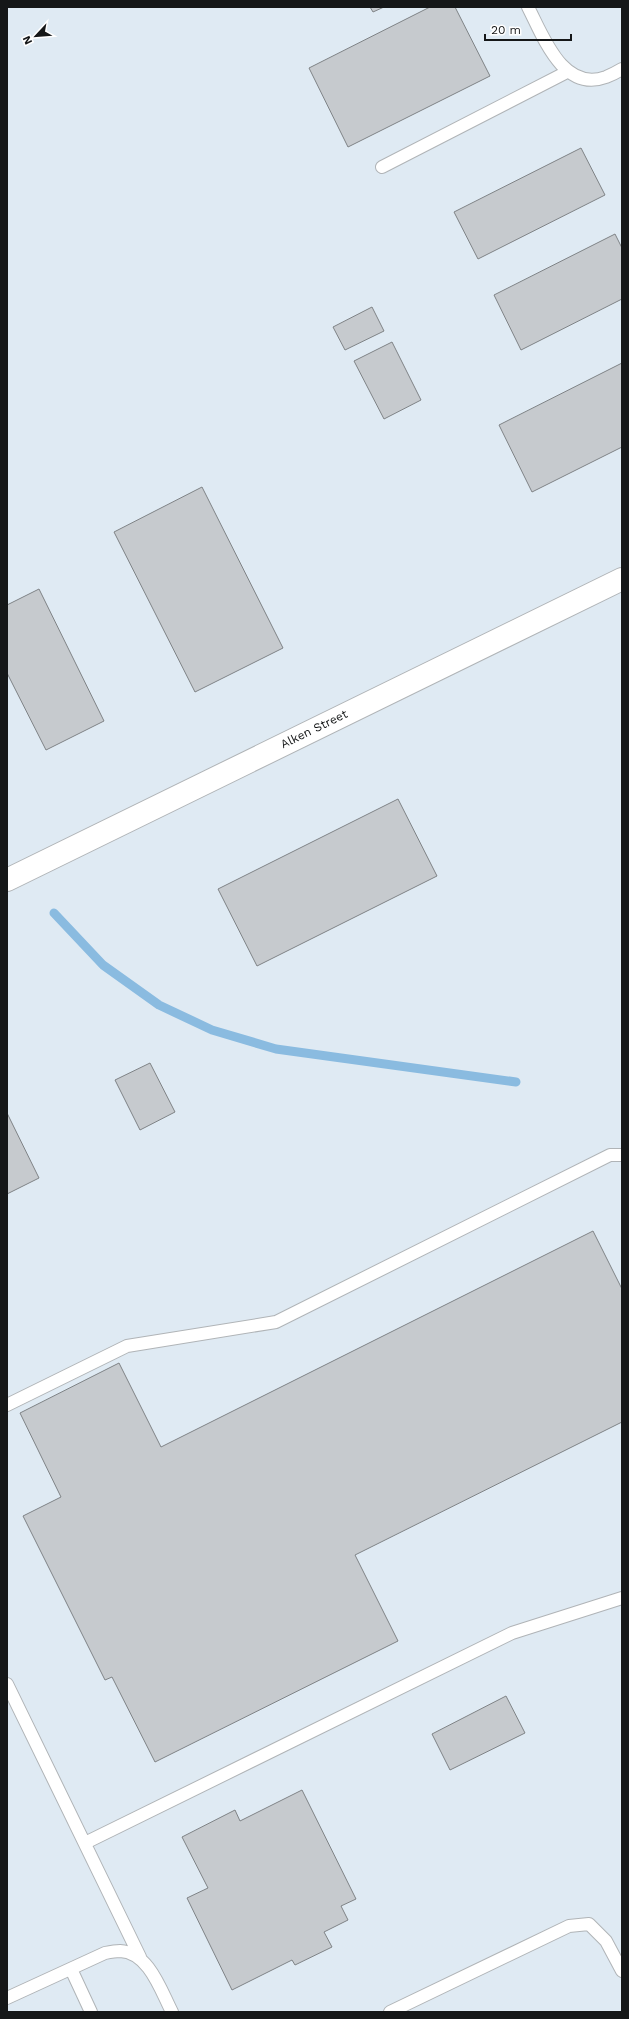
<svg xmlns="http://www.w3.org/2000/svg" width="629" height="2019" font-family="'Work Sans',sans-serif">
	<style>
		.built { fill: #dfeaf3 }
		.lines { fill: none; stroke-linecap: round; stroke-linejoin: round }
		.stream { stroke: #8abbe0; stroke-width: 9 }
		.building { fill: #c6cace; stroke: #7f8386 }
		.lane-casing { stroke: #b0b4b7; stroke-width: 14 }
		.street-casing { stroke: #b0b4b7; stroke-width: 24 }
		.lane { stroke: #fff; stroke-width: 12 }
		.street { stroke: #fff; stroke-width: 22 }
		.labels { text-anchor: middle; stroke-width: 3; stroke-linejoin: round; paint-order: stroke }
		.street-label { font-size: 12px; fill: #151718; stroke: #fff }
	</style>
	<rect width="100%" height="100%" fill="#eff4f8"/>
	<path class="built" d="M7,7H622V2012H7Z"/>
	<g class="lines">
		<path class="stream" d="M54,913L103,965L159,1005L212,1030L276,1049L516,1082"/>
	</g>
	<path class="building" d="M370,7H384L373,12Z
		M430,7H455L490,76L348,147L309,68Z
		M581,148L605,195L478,259L454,212Z
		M615,234L622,248V299L521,350L494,295Z
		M372,307L384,331L345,350L333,327Z
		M392,342L421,400L384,419L354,361Z
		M622,363V447L532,492L499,425Z
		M202,487L283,648L195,692L114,532Z
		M39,589L104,721L46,750L7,673V605Z
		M398,799L437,876L257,966L218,889Z
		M150,1063L175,1112L140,1130L115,1080Z
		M7,1113L39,1178L7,1194Z
		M593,1231L622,1289V1422L355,1555L398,1641L155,1762L112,1677L105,1680L23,1516L61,1497L20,1413L119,1363L161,1447Z
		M506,1696L525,1733L450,1770L432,1734Z
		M302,1790L356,1899L341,1906L348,1920L324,1932L332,1947L295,1965L292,1960L232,1990L187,1898L208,1888L182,1837L235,1810L240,1821Z"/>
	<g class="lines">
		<defs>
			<path id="lane" d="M528,7C543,36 563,93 606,77C611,75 617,72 622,69
				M382,167L567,72
				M7,1405L127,1346L276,1322L610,1155H622
				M7,1684L140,1957
				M85,1843L512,1633L622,1598
				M71,1969L91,2012
				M7,1998L105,1953C110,1952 115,1951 120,1951C149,1952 161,1991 172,2012
				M390,2012L569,1926L589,1924L606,1941L622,1971"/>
			<path id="street" d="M7,880L622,579"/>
		</defs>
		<use href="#lane" class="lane-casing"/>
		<use href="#street" class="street-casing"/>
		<use href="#lane" class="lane"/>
		<use href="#street" class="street"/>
	</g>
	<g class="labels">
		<g class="street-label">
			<text transform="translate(314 729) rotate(-26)" y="4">Alken Street</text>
		</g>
	</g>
	<rect width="629" height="2019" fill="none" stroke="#151718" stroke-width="16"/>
	<g transform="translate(36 36) rotate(244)" stroke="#ffffff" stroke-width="3" paint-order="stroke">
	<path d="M0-3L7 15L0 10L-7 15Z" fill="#151718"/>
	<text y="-6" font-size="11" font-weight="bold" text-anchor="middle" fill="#151718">N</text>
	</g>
	<path d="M485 34v6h86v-6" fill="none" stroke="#151718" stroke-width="2"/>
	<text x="491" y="34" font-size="12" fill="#151718" stroke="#ffffff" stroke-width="3" paint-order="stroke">20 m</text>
</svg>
